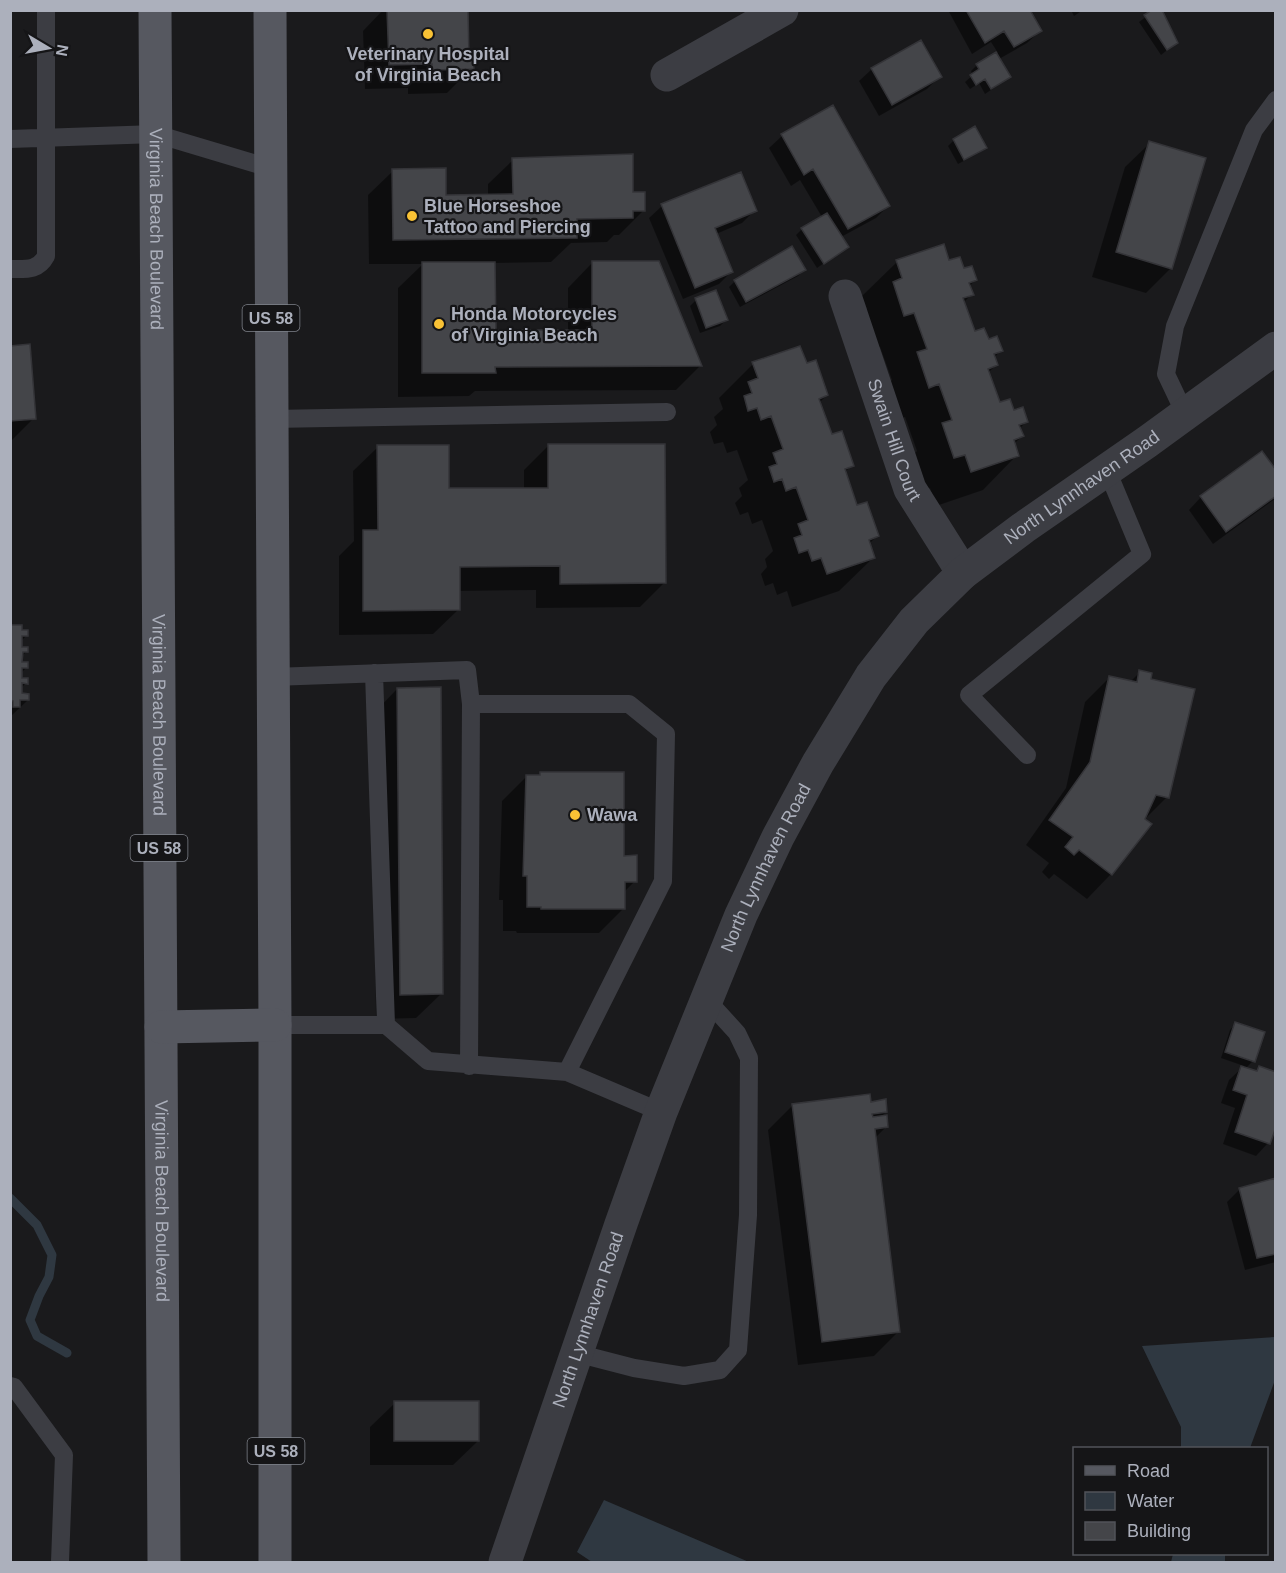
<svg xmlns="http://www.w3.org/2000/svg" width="1286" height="1573" font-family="Arial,sans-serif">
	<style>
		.water { fill: #2f3841 }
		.shadow { fill: #0007 }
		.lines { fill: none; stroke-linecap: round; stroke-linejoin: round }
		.stream { stroke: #2f3841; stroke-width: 9 }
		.building { fill: #444549; stroke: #343438; stroke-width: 1.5 }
		.service { stroke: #3c3d43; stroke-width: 18 }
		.minor { stroke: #3c3d43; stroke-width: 33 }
		.tertiary { stroke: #3c3d43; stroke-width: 33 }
		.primary { stroke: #565860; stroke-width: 33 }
		.poi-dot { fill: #f9c235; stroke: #151517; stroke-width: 2 }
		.labels { text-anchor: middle; stroke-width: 4.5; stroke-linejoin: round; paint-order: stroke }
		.shield { fill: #151517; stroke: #7f828a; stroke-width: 1.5 }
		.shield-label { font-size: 16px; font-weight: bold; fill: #acb0bc }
		.poi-label { font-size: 18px; font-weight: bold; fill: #acb0bc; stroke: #151517; text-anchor: start }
		.street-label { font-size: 18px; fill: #acb0bc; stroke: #151517 }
	</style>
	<rect width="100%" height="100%" fill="#1a1a1c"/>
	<path class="water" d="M1275,1337V1380L1250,1448H1181V1427L1142,1346Z
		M604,1500L749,1562H592L577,1552Z
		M1173,1554H1225V1562H1171Z"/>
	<path class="shadow" d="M383,10H466L468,59L472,68L447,93L408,94V88L365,89L363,31Z
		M948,10H1028L1040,31L1027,43L999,59L1010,77L985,94L979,83L970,89L965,82L973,75L971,71L977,65L998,53L991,42L972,54Z
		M1071,10H1083L1074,16Z
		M1155,10L1176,43L1161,55L1139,22Z
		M872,69L940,76L927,89L879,116L859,81Z
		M782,136L889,205L876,218L841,237L847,247L817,268L796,235L802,229L822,217L800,180L791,186L769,148Z
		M954,140L985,147L979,153L958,164L948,146Z
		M1150,143L1171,268L1146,293L1092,277L1125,167Z
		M513,160L632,194L643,211L619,235H614L607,242L571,243L551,262L494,263V331H568V288L592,263L700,366L676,390L475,391L469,396L398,397V288L423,264H369L368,195L393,171L444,196H488V184Z
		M740,173L755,210L742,223L716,234L731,272L719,284L683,299L649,218L662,206Z
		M897,262H948L975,280L969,287L972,294L963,303L974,333L1001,350L994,358L996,365L988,373L999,403L1026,422L1019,429L1022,436L1014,444L1017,455L983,490L936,506L930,488L920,492L909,459L917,451L905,417L895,421L884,388L892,380L880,347L870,350L859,317L867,309L862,296Z
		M804,270L798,276L740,307L729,287L735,281Z
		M696,300L726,320L720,326L700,333L690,306Z
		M10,347L34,418L10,442Z
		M753,364L806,365L827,395L819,403L831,436L852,465L844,473L856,507L877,536L869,544L874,557L839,591L792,607L787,591L777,595L773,583L765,586L761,574L767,567L765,559L773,551L762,520L752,524L748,512L740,515L735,503L742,496L739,488L748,480L737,450L727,453L723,442L714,444L710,432L717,425L714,417L723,409L719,398Z
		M548,446L664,583L640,607L536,608V590L458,591V610L433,634L339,635V556L354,541L353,471L378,447L448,490L524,489V470Z
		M1276,472V498L1213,544L1189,510L1201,497Z
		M10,627L27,635L21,641V649L27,651L21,657V663L27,667L21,673V680L26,683L21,688V695L28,700L10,717Z
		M1140,672L1149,680L1167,797L1144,820L1111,874L1087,899L1054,874L1049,879L1042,872L1049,863L1026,845L1066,788L1085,702L1110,677L1130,682Z
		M397,689L441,994L416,1018L376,1019L373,714Z
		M541,774L623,857L635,881L623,893V909L599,933H517L516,931H503V900H499L502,801L527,776L538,777Z
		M1235,1024L1253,1061L1245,1069L1255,1072L1259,1068L1268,1143L1256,1156L1223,1144L1235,1108L1221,1103L1229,1080L1244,1066L1221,1058L1230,1030Z
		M869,1103L886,1112L880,1118L887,1126L874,1139L899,1331L874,1356L798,1365L768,1130L793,1105Z
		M1276,1182V1262L1245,1270L1227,1202L1240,1189Z
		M395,1403L478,1441L453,1465H370V1427Z"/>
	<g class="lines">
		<path class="stream" d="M10,1198L37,1225L52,1255L49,1277L39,1296L30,1320L37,1336L67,1353"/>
	</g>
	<path class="building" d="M387,10H468L469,58H473L474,69L432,70V64L389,65Z
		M966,10H1030L1042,31L1014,47L1004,31L985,43Z
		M1152,10H1162L1178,43L1167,50L1144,15Z
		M921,40L942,77L892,105L871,68Z
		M996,52L1011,77L991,89L985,79L976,85L970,75L979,69L976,64Z
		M833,105L890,206L848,229L813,169L804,175L781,134Z
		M975,126L987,148L964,160L953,139Z
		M1149,141L1206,158L1172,269L1116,252Z
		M633,154V192H645V211H633V218L577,219V238L393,240L392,169L446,168V195L513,194L512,158Z
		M741,172L757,211L715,228L733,272L695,288L661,204Z
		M827,213L849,247L824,264L801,228Z
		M944,244L949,260L960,257L964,268L972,266L977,280L969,283L974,295L963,298L975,331L984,328L989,339L997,336L1003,351L994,354L998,365L988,369L1000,402L1010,399L1014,410L1023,407L1028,422L1019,425L1024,436L1014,440L1019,456L971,472L965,455L954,458L942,423L952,420L939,384L929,388L917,352L927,349L914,313L904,316L893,282L902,278L896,260Z
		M792,246L806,270L746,302L734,280Z
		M592,261H659L702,366L495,367L496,373H422V262H495L496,330H592Z
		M716,290L728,320L706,328L695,298Z
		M30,344L36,419L10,421V346Z
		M800,346L807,363L816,360L828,395L819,399L832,434L842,431L854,466L845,469L857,505L867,502L879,536L869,540L875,558L827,574L821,558L812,561L808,550L799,553L794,538L802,535L798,524L808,520L796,487L786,491L782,479L774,482L769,467L777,464L773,453L783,449L771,416L761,420L757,408L748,411L744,396L752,393L748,382L758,378L752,362Z
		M548,444H665L666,583L560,584V566L460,567V610L363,611V530H378L377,445H449V488H548Z
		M1262,451L1276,470V496L1226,532L1200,496Z
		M10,625H22V630H28V636H22V647H28V652H23L22,662H28V668H22V678H28V684L22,683V693L29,694V700H20V707H13V701H10Z
		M1139,670L1152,673L1151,679L1195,689L1169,798L1156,795L1145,819L1152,824L1112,875L1079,850L1074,855L1065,847L1073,837L1049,820L1090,762L1109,676L1137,682Z
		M441,687L443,994L400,995L397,688Z
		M540,772H624V856L637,855V882H625V909H541V907H527V876H523L526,775H540Z
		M1235,1022L1265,1032L1255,1062L1225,1052Z
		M1241,1066L1257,1071L1259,1066L1276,1072V1127L1270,1144L1235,1132L1247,1095L1233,1090Z
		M870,1094L871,1102L886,1099L887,1112L872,1114L873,1117L887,1115L888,1127L875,1129L900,1332L822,1342L792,1104Z
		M1276,1178V1254L1257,1258L1239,1188Z
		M394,1401H479V1441H394Z"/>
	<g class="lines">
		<path class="service" d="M10,139L156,134L270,168
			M10,269C26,269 38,271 46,256V10
			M1185,414L1166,374L1175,326L1254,130L1276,100
			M272,419L667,412
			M374,673L386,1025
			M273,677L467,670L471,704H629L666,734L663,881L567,1072
			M1027,755L969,695L1142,554L1107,470
			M275,1025H386L428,1061L567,1072L661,1112
			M469,1066L471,704
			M576,1353L634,1368L684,1376L720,1370L738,1350L748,1215L749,1058L737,1033L707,1000
			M10,1386L14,1387L64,1455L60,1562"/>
		<g class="minor">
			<path d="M667,75L782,10"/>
			<path id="s1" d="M845,296L910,489L963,573"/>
		</g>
		<path class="tertiary" id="s2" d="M505,1562L621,1224L661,1112L741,915L778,837L818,763L871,676L914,621L963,573L1023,528L1147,442L1276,348"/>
		<g class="primary">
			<path id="s3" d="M155,10L164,1562"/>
			<path d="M270,10L275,1025V1562"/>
			<path d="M161,1027L275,1025"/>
		</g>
	</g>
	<g class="poi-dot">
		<circle cx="428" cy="34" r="6"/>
		<circle cx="412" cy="216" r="6"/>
		<circle cx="439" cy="324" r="6"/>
		<circle cx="575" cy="815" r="6"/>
	</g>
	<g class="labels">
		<g class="shield">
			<rect x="242.5" y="305" width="57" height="26" rx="4.5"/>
			<rect x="130.5" y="835" width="57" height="26" rx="4.5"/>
			<rect x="247.5" y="1438" width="57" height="26" rx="4.5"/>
		</g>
		<g class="shield-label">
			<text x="271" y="324">US 58</text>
			<text x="159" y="854">US 58</text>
			<text x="276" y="1457">US 58</text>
		</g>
		<g class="poi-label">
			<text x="428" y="60" text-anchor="middle">Veterinary Hospital<tspan x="428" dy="21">of Virginia Beach</tspan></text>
			<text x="424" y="212">Blue Horseshoe<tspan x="424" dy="21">Tattoo and Piercing</tspan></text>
			<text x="451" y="320">Honda Motorcycles<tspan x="451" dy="21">of Virginia Beach</tspan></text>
			<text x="587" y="821">Wawa</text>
		</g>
		<g class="street-label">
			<text dy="6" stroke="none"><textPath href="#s3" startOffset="219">Virginia Beach Boulevard</textPath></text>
			<text dy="6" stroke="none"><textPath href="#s1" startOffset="152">Swain Hill Court</textPath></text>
			<text dy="6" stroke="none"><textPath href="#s2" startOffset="1246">North Lynnhaven Road</textPath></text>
			<text dy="6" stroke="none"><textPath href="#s3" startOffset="705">Virginia Beach Boulevard</textPath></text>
			<text dy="6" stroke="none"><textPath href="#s2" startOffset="742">North Lynnhaven Road</textPath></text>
			<text dy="6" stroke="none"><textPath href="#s3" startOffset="1191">Virginia Beach Boulevard</textPath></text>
			<text dy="6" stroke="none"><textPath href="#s2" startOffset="256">North Lynnhaven Road</textPath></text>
		</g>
	</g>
	<rect width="1286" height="1573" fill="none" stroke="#acb0bc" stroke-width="24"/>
	<rect x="1073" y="1447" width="195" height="108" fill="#151517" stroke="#515359" stroke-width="1.5"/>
	<rect x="1085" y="1466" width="30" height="9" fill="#565860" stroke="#515359" stroke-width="1.5"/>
	<text x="1127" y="1477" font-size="18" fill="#acb0bc">Road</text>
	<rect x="1085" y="1492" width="30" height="18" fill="#2f3841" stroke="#515359" stroke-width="1.5"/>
	<text x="1127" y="1507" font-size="18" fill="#acb0bc">Water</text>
	<rect x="1085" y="1522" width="30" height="18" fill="#444549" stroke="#515359" stroke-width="1.5"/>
	<text x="1127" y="1537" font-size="18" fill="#acb0bc">Building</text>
	<g transform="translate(48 48) rotate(100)" stroke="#151517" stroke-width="4.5" paint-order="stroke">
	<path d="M0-4.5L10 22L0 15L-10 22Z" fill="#acb0bc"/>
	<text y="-9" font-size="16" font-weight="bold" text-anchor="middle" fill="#acb0bc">N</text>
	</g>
</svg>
